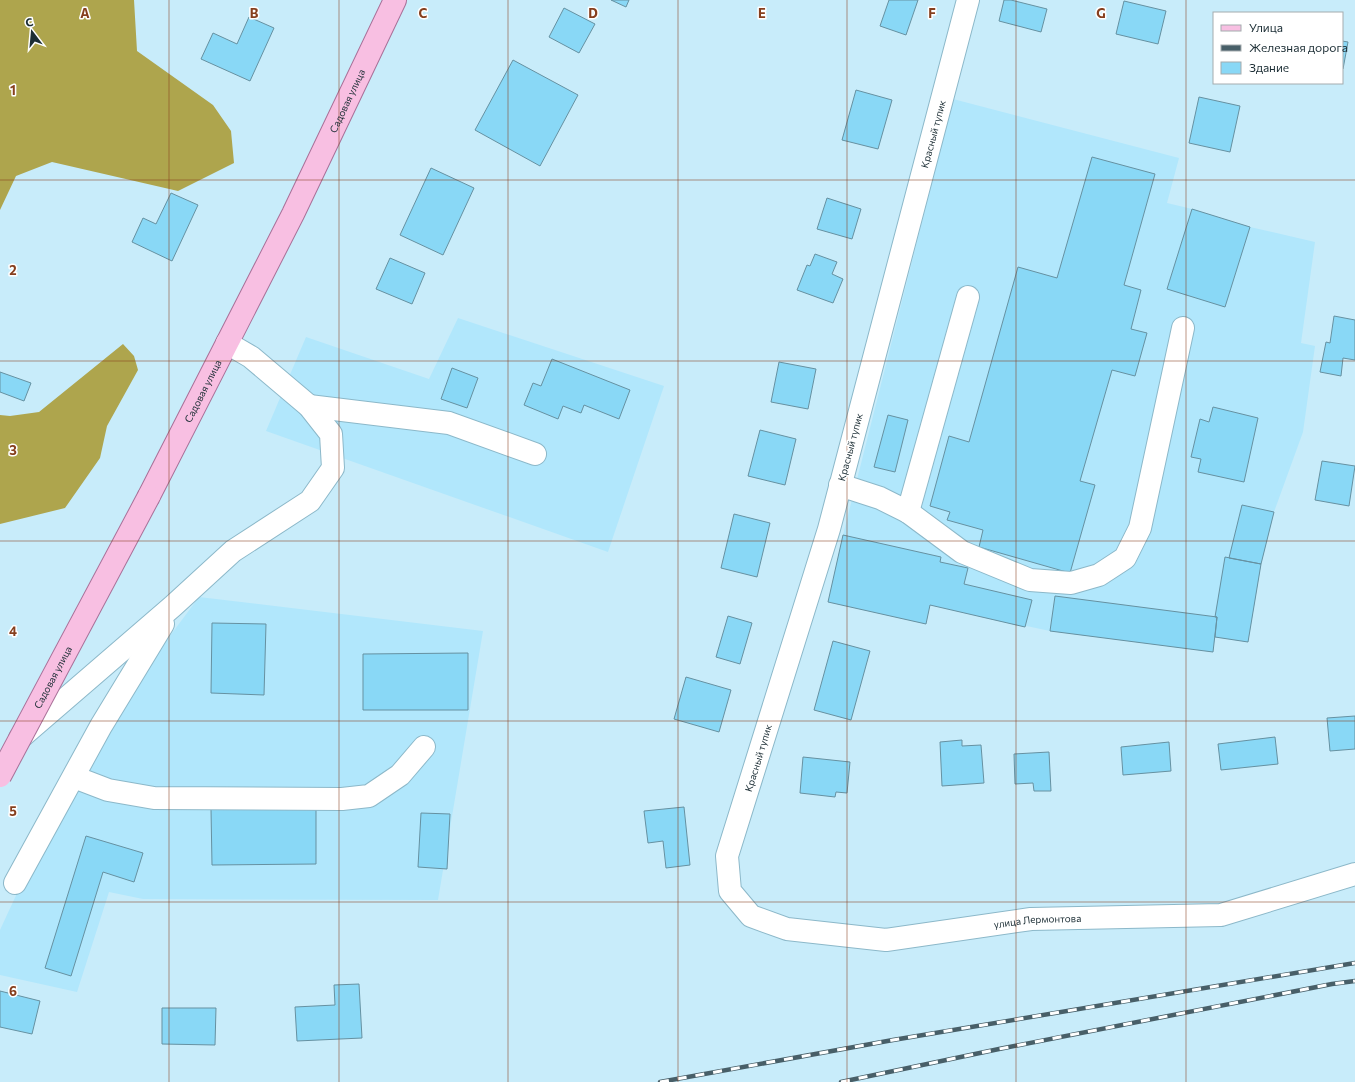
<svg xmlns="http://www.w3.org/2000/svg" width="1355" height="1082" font-family="Commissioner,sans-serif">
	<style>
		.built { fill: #b1e7fc }
		.forest { fill: #aea54d }
		.building { fill: #89d8f6; stroke: #6691a1 }
		.lines { fill: none; stroke-linecap: round; stroke-linejoin: round }
		.minor-casing { stroke: #8cb8c9; stroke-width: 24 }
		.major-casing { stroke: #a87098; stroke-width: 24 }
		.minor { stroke: #fff; stroke-width: 22 }
		.major { stroke: #f8bfe2; stroke-width: 22 }
		.rail-casing { stroke: #485f68; stroke-width: 4.5 }
		.rail { stroke: #fff; stroke-width: 3; stroke-dasharray: 9; stroke-linecap: butt }
		.major-bridge-casing { stroke: #a87098; stroke-width: 24; stroke-linecap: butt }
		.major-bridge { stroke: #f8bfe2; stroke-width: 22 }
		.grid { fill: none; stroke: #863f1e; stroke-width: 1; stroke-opacity: 0.55 }
		.labels { text-anchor: middle; stroke-width: 3; stroke-linejoin: round; paint-order: stroke }
		.street-label { font-size: 10px; fill: #1b2d34; stroke: #fff }
		.grid-label { font-size: 13px; text-anchor: middle; font-weight: bold; fill: #863f1e; stroke: #fff; stroke-width: 3; stroke-linejoin: round; paint-order: stroke }
	</style>
	<rect width="100%" height="100%" fill="#c8ecfa"/>
	<path class="built" d="M953,99L1179,158L1167,203L1192,209L1250,227L1315,242L1301,343L1315,346L1303,432L1274,512L1261,564L1248,642L1215,637L1213,652L1050,631L930,605L926,624L828,602L843,535Z
		M458,318L664,386L608,552L266,431L306,337L429,379Z
		M199,597L483,631L438,900L143,899L109,892L77,992L0,975V930L81,755Z"/>
	<path class="forest" d="M0,0H134L137,51L213,105L231,131L234,163L178,191L52,162L16,176L0,210Z
		M123,344L134,356L138,370L107,426L100,458L65,508L0,524V415L10,416L39,412Z"/>
	<path class="building" d="M611,0H629L626,7Z
		M889,0H918L906,35L880,26Z
		M1004,0H1011L1047,9L1041,32L999,21Z
		M1124,1L1166,11L1158,44L1116,34Z
		M564,8L595,24L579,53L549,37Z
		M249,17L274,28L250,81L201,59L213,33L237,44Z
		M1342,41L1348,42L1343,69L1342,68Z
		M513,60L578,95L540,166L475,130Z
		M856,90L892,100L878,149L842,140Z
		M1199,97L1240,106L1230,152L1189,143Z
		M1092,157L1155,174L1124,285L1141,290L1131,329L1147,333L1135,376L1112,370L1080,481L1095,485L1070,573L979,547L983,530L947,520L950,512L930,506L949,436L969,442L1018,267L1057,278Z
		M431,168L474,188L443,255L400,235Z
		M171,193L198,205L172,261L132,242L143,218L156,224Z
		M827,198L861,209L852,239L817,229Z
		M1192,209L1250,227L1225,307L1167,289Z
		M815,254L837,262L832,274L843,279L833,303L797,290L807,265L810,266Z
		M390,258L425,273L412,304L376,289Z
		M1334,316L1355,320V360L1343,358L1341,376L1320,372L1326,342L1330,343Z
		M552,359L630,390L619,419L584,405L581,413L563,406L558,419L524,405L533,383L541,386Z
		M779,362L816,369L808,409L771,402Z
		M452,368L478,378L467,408L441,399Z
		M0,372L31,383L24,401L0,392Z
		M1213,407L1258,418L1244,482L1198,472L1201,459L1191,457L1200,419L1209,422Z
		M888,415L908,420L895,472L874,467Z
		M760,430L796,439L785,485L748,476Z
		M1322,461L1355,466L1349,506L1315,500Z
		M1242,505L1274,512L1261,564L1229,558Z
		M734,514L770,523L757,577L721,568Z
		M843,535L941,557L940,562L968,568L964,584L1032,600L1025,627L930,605L926,624L828,602Z
		M1225,557L1261,564L1248,642L1215,637L1217,617H1215Z
		M1055,596L1217,617L1213,652L1050,631Z
		M728,616L752,623L740,664L716,657Z
		M212,623L266,624L264,695L211,693Z
		M833,641L870,651L851,720L814,710Z
		M468,653V710H363V654Z
		M686,677L731,690L719,732L674,719Z
		M1355,716V749L1330,751L1327,718Z
		M1275,737L1278,764L1221,770L1218,744Z
		M962,740V746L981,745L984,783L942,786L940,742Z
		M1169,742L1171,771L1123,775L1121,747Z
		M1049,752L1051,791H1034L1033,783L1015,784L1014,754Z
		M803,757L850,762L847,793L836,792L835,797L800,793Z
		M684,807L690,865L666,868L663,841L648,843L644,811Z
		M316,808V864L212,865L211,809Z
		M421,813L450,814L447,869L418,867Z
		M86,836L143,853L134,882L103,872L71,976L45,968Z
		M359,984L362,1038L297,1041L295,1007L335,1005L334,985Z
		M0,991L40,1001L32,1034L0,1027Z
		M162,1008H216L215,1045L162,1044Z"/>
	<g class="lines">
		<defs>
			<g id="minor">
				<path id="s1" d="M968,0L829,529L727,856L730,891L751,916L787,929L886,940L1031,919L1221,915L1355,874"/>
				<path d="M309,406L449,423L535,454"/>
				<path d="M840,485L880,498L908,512L962,552L1030,580L1071,583L1099,575L1125,558L1140,528L1183,328"/>
				<path d="M908,512L968,297"/>
				<path d="M20,738L173,606L233,551L310,501L333,468L331,434L309,406L251,357L227,343"/>
				<path d="M74,777L108,790L154,798L342,799L369,796L400,775L424,747"/>
				<path d="M15,883L101,726L163,624"/>
			</g>
			<g id="major">
				<path id="s2" d="M149,496L293,214L395,0"/>
			</g>
		</defs>
		<use href="#minor" class="minor-casing"/>
		<use href="#major" class="major-casing"/>
		<use href="#minor" class="minor"/>
		<use href="#major" class="major"/>
		<defs>
			<path id="rail" d="M660,1082L893,1040L1355,963
				M841,1082L999,1049L1332,984L1355,981"/>
		</defs>
		<use href="#rail" class="rail-casing"/>
		<use href="#rail" class="rail"/>
		<defs>
			<g id="major-bridge">
				<path id="s3" d="M0,776L149,496"/>
			</g>
		</defs>
		<use href="#major-bridge" class="major-bridge-casing"/>
		<use href="#major-bridge" class="major-bridge"/>
	</g>
	<path class="grid" d="M169,0V1082M339,0V1082M508,0V1082M678,0V1082M847,0V1082M1016,0V1082M1186,0V1082M0,180H1355M0,361H1355M0,541H1355M0,721H1355M0,902H1355"/>
	<g class="labels">
		<g class="street-label">
			<text dy="4" stroke="none"><textPath href="#s2" startOffset="442">Садовая улица</textPath></text>
			<text transform="translate(933 134) rotate(-75)" y="4">Красный тупик</text>
			<text dy="4" stroke="none"><textPath href="#s2" startOffset="118">Садовая улица</textPath></text>
			<text transform="translate(850 447) rotate(-75)" y="4">Красный тупик</text>
			<text dy="4" stroke="none"><textPath href="#s3" startOffset="112">Садовая улица</textPath></text>
			<text transform="translate(758 758) rotate(-73)" y="4">Красный тупик</text>
			<text dy="4" stroke="none"><textPath href="#s1" startOffset="1248">улица Лермонтова</textPath></text>
		</g>
	</g>
	<g class="grid-label">
		<text x="85" y="18">A</text>
		<text x="254" y="18">B</text>
		<text x="423" y="18">C</text>
		<text x="593" y="18">D</text>
		<text x="762" y="18">E</text>
		<text x="932" y="18">F</text>
		<text x="1101" y="18">G</text>
		<text x="13" y="95">1</text>
		<text x="13" y="275">2</text>
		<text x="13" y="455">3</text>
		<text x="13" y="636">4</text>
		<text x="13" y="816">5</text>
		<text x="13" y="996">6</text>
	</g>
	<rect x="1213" y="12" width="130" height="72" fill="#ffffff" stroke="#a4abae"/>
	<rect x="1221" y="25" width="20" height="6" fill="#f8bfe2" stroke="#a4abae"/>
	<text x="1249" y="32" font-size="12" fill="#1b2d34">Улица</text>
	<rect x="1221" y="45" width="20" height="6" fill="#485f68" stroke="#a4abae"/>
	<text x="1249" y="52" font-size="12" fill="#1b2d34">Железная дорога</text>
	<rect x="1221" y="62" width="20" height="12" fill="#89d8f6" stroke="#a4abae"/>
	<text x="1249" y="72" font-size="12" fill="#1b2d34">Здание</text>
	<g transform="translate(32 32) rotate(344)" stroke="#ffffff" stroke-width="3" paint-order="stroke">
	<path d="M0-3L7 15L0 10L-7 15Z" fill="#1b2d34"/>
	<text y="-6" font-size="11" font-weight="bold" text-anchor="middle" fill="#1b2d34">С</text>
	</g>
</svg>
